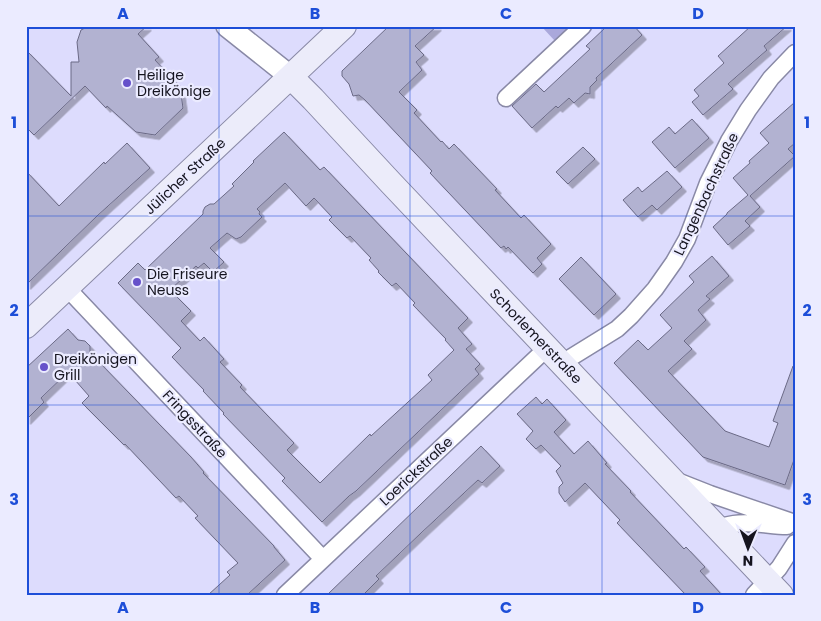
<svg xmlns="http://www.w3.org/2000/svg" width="821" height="621" font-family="Poppins,sans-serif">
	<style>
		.green { fill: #aaa8db }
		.building { fill: #b2b2d1; stroke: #6b6a86; fill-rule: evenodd; filter: url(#shadow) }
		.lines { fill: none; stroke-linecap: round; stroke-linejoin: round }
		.minor-casing { stroke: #8989a6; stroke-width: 19 }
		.tertiary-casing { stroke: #8989a6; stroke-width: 24 }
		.secondary-casing { stroke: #8989a6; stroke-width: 26 }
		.minor { stroke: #fff; stroke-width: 16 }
		.tertiary { stroke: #fff; stroke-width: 21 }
		.secondary { stroke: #ececfa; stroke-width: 24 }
		.grid { fill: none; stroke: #1d4ed8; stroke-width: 1; stroke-opacity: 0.55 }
		.poi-dot { fill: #6651ca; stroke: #ebebff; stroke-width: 2 }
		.labels { text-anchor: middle; stroke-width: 4.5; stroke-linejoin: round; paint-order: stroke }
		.poi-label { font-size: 14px; fill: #15141f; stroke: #ebebff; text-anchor: start }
		.street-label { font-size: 14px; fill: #15141f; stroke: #ebebff }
		.neatline { fill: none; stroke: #1d4ed8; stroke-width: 2 }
		.grid-label { font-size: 16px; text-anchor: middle; font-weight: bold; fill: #1d4ed8 }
	</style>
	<defs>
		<filter id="shadow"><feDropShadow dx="4.5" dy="4.5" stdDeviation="0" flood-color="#0004"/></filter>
	</defs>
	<rect width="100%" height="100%" fill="#dddcfd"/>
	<path class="green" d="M541,26H571L555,41Z"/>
	<path class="building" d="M89,26H147L138,34L159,57L155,60L180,87L183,108L155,135L136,132L107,106L106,108L85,86L34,135L26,127V50L71,96V62H79L77,42L81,30Z
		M389,26H437L415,46L424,55L416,62L422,70L399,92L417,110L414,113L441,142L442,141L449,149L454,144L497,189L495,190L521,218L524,215L551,244L537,258L542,264L533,273L508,247L506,249L504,246L501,248L430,173L432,171L365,100L359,95L353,96L349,84L342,76V71Z
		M607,26H634L642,35L596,78L597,80L590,87V94L585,93L574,103L569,98L558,108L556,106L532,128L512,106L536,84L544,92L590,49L586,46Z
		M751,26H787L764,46L767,50L728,84L733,89L703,115L692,102L699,96L694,90L724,63L718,56Z
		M795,102V143L788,149L795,156L750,196L760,207L745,221L750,226L728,245L713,227L727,214V213L748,195L733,178L750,163L749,161L769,143L760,133Z
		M692,119L709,138L675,168L652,142L669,127L675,134Z
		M284,132L320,170L324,167L468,318L458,328L472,344L466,349L480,364L475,369L479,374L356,491L349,496L322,522L282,481L285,478L223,414L224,413L203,391L204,390L172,357L181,348L118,283L138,263L145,270L203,214V211L205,207L210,204H214L234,186L232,184L254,162L253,161ZM285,183L306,206L314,198L332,217L329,220L347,238L350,236L371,258L369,260L379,271L378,272L392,286L396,283L415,303L413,305L446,339L445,340L454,350L428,375L432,380L371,436L370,434L320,483L287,450L294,443L240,387L242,385L220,362L224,359L204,337L200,341L181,321L191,311L170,290L196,266L198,268L204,263L213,272L224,262L210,248L227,233L236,239L241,237L262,217L259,214L260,212L257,209Z
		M127,143L150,168L97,216L26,285V171L59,206L104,162L105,164Z
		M583,147L595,159L568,184L556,172Z
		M667,171L682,187L657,210L652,205L638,217L623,200L638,187L642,192Z
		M712,256L729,276L706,296L710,299L698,310L706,320L684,341L692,349L668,371L725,431L769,447L778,423L773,421L793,366H795V457L785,485L703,457L614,363L638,340L648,350L672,328L660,315L694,282L689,276Z
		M581,257L616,294L594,315L559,279Z
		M68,329L78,340L85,341L90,346V355L100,357V363L191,457L204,472L203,473L274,546V547L285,560L247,595H208L230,575L227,572L238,563L195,518L198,516L179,496L176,498L125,444L124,445L82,403L89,396L68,372L41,398L44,402L26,420V368Z
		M536,397L542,404L547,399L566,420L554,432L574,454L588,441L607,463L605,464L631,491L630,492L684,549L686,547L705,567L700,571L722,595H686L617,523L620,520L585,483L565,502L559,493V487L563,483L556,471L561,466L541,445L536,449L526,439L533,431L517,414Z
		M481,446L500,466L482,483L478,480L421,533L376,576L379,579L363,595H327Z"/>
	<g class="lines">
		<defs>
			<path id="minor" d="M506,98L583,26
				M67,288L323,559
				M562,363L617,329L631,316L655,289L674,262L687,239L708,183L729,141L748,110L771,78L795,53
				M677,481L710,494L795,523
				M718,528C723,526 728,525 734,524C751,521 770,526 787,526
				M285,595L547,348
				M754,595L779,568L795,543"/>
			<path id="tertiary" d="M227,26L291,77"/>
			<path id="secondary" d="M291,77L313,99L390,182L781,595
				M26,326L344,26"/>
		</defs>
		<use href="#minor" class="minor-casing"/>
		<use href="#tertiary" class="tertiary-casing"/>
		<use href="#secondary" class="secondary-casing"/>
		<use href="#minor" class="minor"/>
		<use href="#tertiary" class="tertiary"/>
		<use href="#secondary" class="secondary"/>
	</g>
	<path class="grid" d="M219,26V595M410,26V595M602,26V595M26,216H795M26,405H795"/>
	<g class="poi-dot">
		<circle cx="127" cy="83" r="5"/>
		<circle cx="137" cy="282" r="5"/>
		<circle cx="44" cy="367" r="5"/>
	</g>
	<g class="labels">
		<g class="poi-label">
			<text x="137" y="80">Heilige<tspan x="137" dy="16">Dreikönige</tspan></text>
			<text x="147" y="279">Die Friseure<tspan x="147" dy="16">Neuss</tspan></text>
			<text x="54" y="364">Dreikönigen<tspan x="54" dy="16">Grill</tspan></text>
		</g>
		<g class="street-label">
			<text transform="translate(185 176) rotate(-43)" y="5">Jülicher Straße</text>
			<text transform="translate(706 194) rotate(-65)" y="5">Langenbachstraße</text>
			<text transform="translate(536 336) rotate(46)" y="5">Schorlemerstraße</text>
			<text transform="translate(195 424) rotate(47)" y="5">Fringsstraße</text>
			<text transform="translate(416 471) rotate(-43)" y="5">Loerickstraße</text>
		</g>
	</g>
	<rect width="821" height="621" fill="none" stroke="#ebebff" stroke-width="55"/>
	<g transform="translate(748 548) rotate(181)" stroke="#ebebff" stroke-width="4" paint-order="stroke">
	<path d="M0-4L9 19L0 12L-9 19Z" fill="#15141f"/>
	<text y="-8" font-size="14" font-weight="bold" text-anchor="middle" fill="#15141f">N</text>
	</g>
	<rect x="28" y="28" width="766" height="566" class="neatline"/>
	<g class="grid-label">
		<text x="123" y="19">A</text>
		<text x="315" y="19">B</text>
		<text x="506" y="19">C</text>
		<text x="698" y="19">D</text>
		<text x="14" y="128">1</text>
		<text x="807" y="128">1</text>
		<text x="14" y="316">2</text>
		<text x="807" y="316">2</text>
		<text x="14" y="505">3</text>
		<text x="807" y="505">3</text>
		<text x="123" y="613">A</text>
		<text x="315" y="613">B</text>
		<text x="506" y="613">C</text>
		<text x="698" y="613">D</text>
	</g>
</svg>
